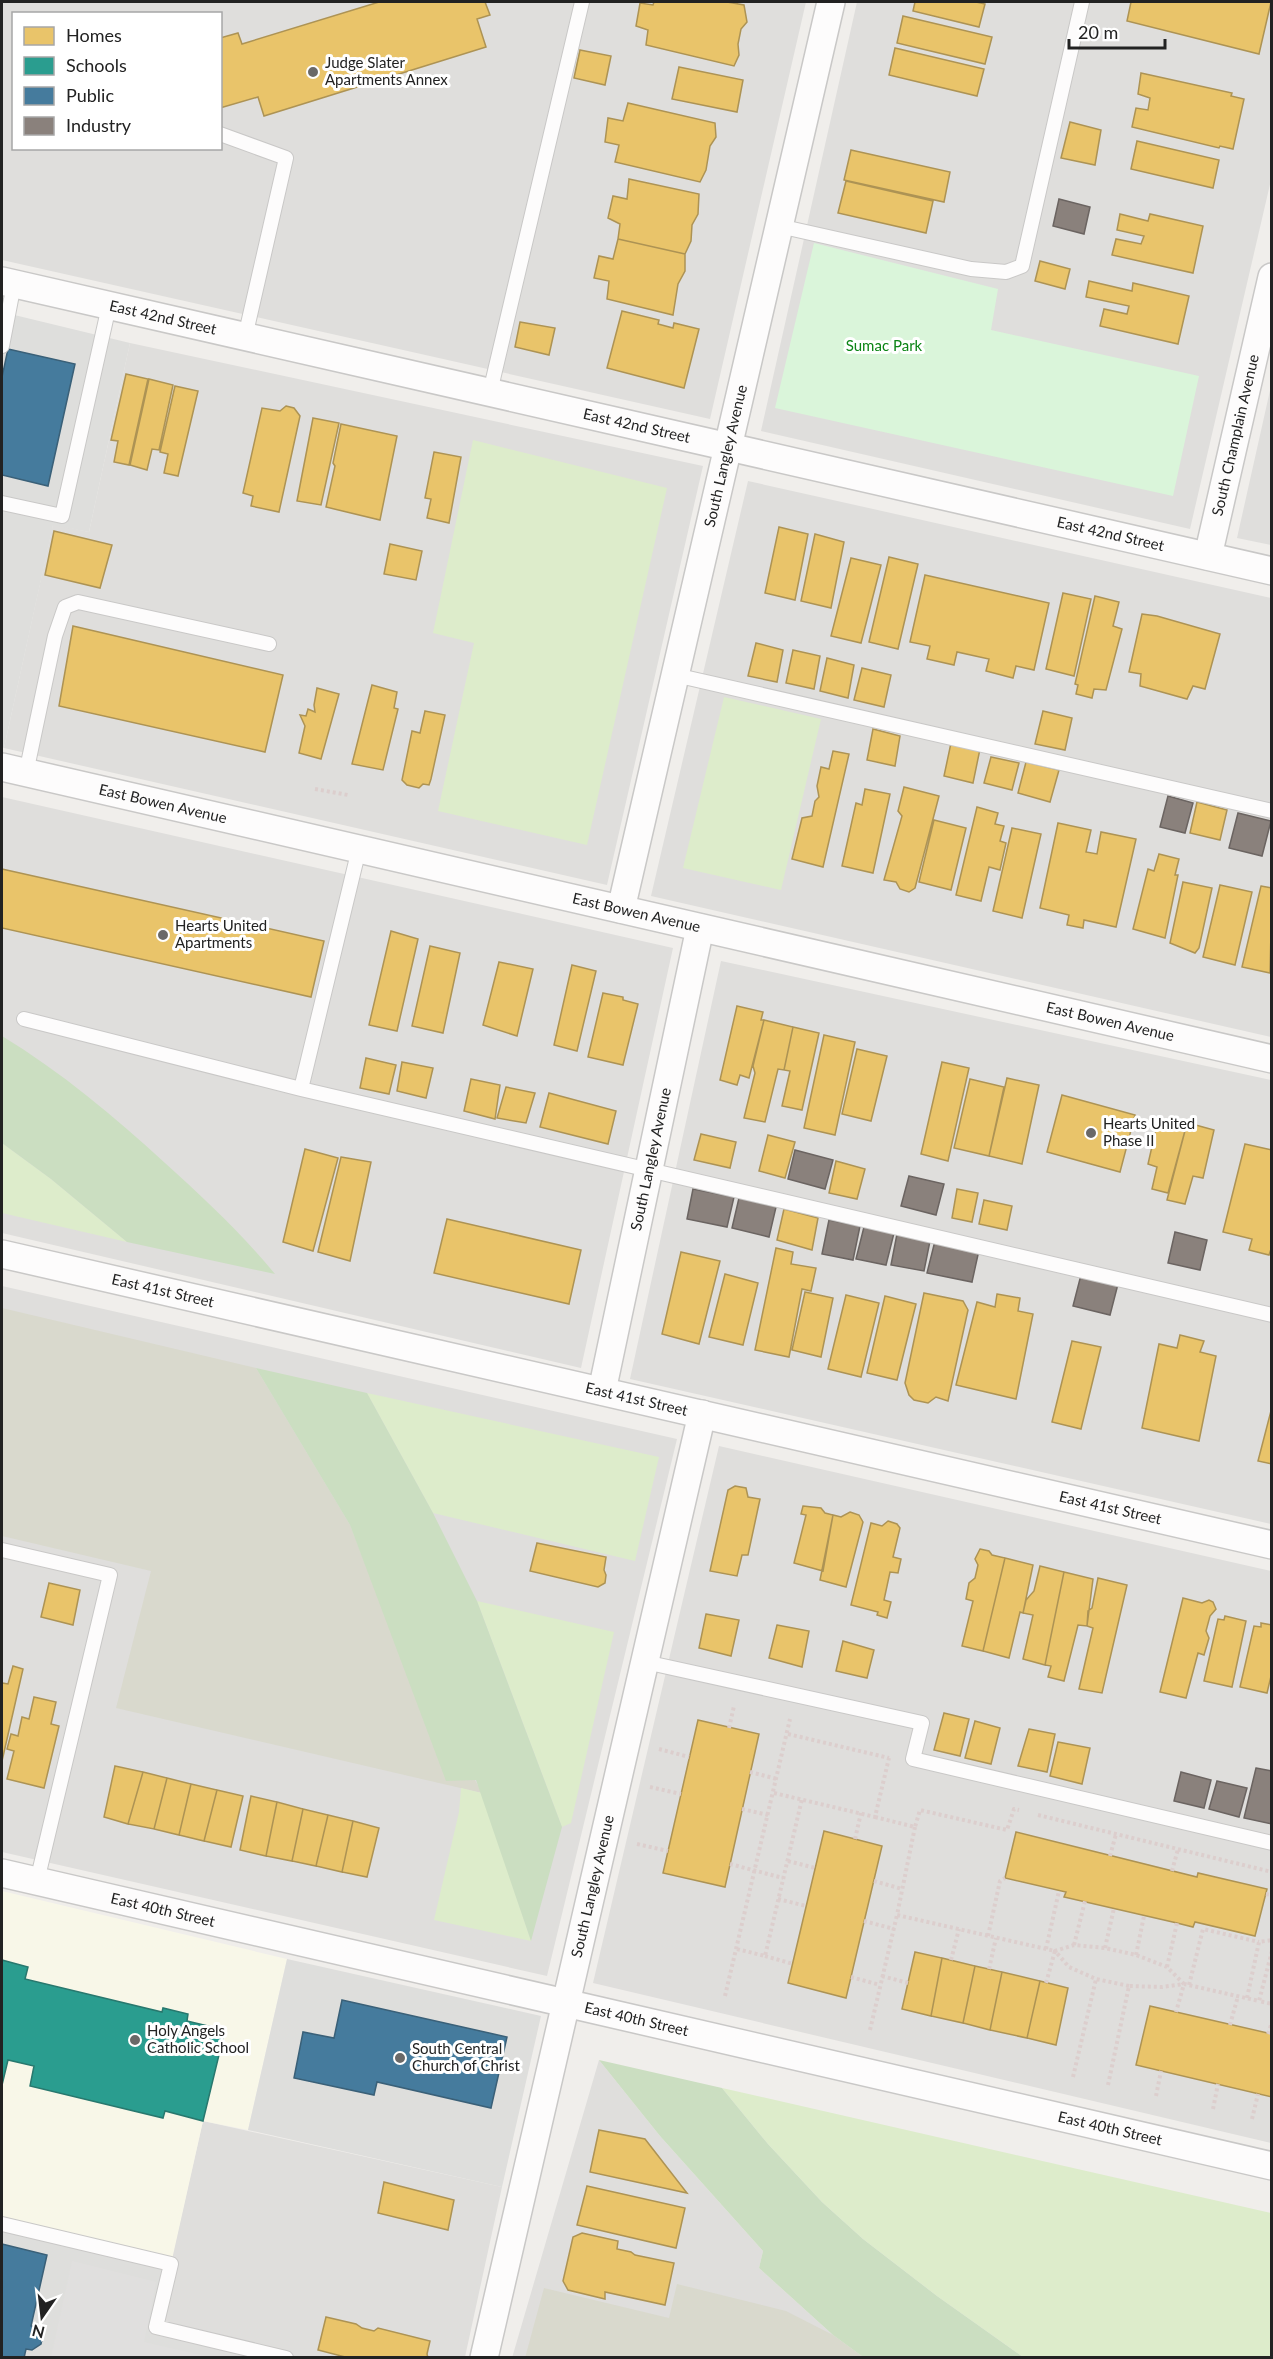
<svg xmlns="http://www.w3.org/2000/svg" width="1273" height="2359" font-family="Lato,sans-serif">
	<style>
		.residential { fill: #dfdedc; fill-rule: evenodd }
		.education { fill: #f8f7e8 }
		.religious { fill: #dededc }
		.construction { fill: #d9d9cd }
		.grass { fill: #ddeccb }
		.forest { fill: #cbdec1 }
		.park { fill: #daf5da }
		.parking { fill: #e0dfde }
		.homes { fill: #e9c46a; stroke: #ad9354; stroke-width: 1.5 }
		.schools { fill: #2a9d8f; stroke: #28786e; stroke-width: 1.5 }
		.public { fill: #457b9d; stroke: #3a6078; stroke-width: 1.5 }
		.industry { fill: #8a817c; stroke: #6b6461; stroke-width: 1.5 }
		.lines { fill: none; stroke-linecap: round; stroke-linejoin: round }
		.service-casing { stroke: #c9c8c7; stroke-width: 16 }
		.minor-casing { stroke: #c9c8c7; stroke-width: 30 }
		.path { stroke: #dccecd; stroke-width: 4; stroke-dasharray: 3 3; stroke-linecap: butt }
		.service { stroke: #fdfcfc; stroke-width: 14 }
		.minor { stroke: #fdfcfc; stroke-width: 27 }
		.poi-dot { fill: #6a6968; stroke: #fff; stroke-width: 2 }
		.labels { text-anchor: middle; stroke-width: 6; stroke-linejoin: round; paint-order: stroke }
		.poi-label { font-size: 15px; fill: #222; stroke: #fff; text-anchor: start }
		.street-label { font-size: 15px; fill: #222; stroke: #fff }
		.park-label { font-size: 15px; fill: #0c8416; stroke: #fff }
	</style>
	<rect width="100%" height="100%" fill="#f0eeeb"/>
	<path class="residential" d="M2,2H806L710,419L2,260ZM14,14H220V148H14Z
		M857,2H1271V180L1190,529L761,431Z
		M130,343L703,466L607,885L4,748L53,524L89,532Z
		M1271,386V545L1237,538Z
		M748,481L1271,598V1037L651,896Z
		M2,797L673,948L581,1368L2,1233Z
		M721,961L1271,1080V1524L630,1379Z
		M2,1286L677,1439L547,1976L2,1852Z
		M719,1446L1271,1571V2143L593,1983Z
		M599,2060L660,2136L763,2251L759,2268L833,2335L863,2357L512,2358Z
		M203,2121L502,2187L465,2357H287L156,2327Z"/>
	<path class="education" d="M2,1891L287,1959L248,2130L203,2121L171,2264L2,2224Z"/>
	<path class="religious" d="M2,312L130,343L89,532L53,525L4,748L2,747Z
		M287,1959L541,2016L502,2187L248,2130Z
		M2,2224L171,2264L156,2327L287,2358H2Z"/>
	<path class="construction" d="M2,1308L256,1368L350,1525L384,1612L482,1793L116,1708L151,1571L2,1536Z
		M677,2284L786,2311L833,2335L863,2357L525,2358L544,2288L669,2318Z"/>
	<path class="grass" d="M473,440L667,488L587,845L438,811L474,643L433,633Z
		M724,697L821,719L781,890L683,868Z
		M2,1143L51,1179L127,1242L2,1213Z
		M367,1393L659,1457L635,1561L433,1513Z
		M477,1601L614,1632L571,1823L562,1827Z
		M461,1788L482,1793L531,1941L434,1920L459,1812Z
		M722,2088L1271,2213V2357H1023L937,2296L863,2239L822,2202L768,2144Z"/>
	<path class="forest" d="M2,1036C61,1072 114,1116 165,1163C204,1198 242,1234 275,1274L127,1242L51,1179L2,1143Z
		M256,1368L367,1393L433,1513L477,1601L562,1827L531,1941L476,1780L446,1781L350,1525Z
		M599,2060L722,2088L768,2144L822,2202L863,2239L937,2296L1023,2357H863L833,2335L759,2268L763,2251L660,2136Z"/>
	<path class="park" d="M814,243L998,289L991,330L1199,376L1173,496L775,408Z"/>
	<path class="parking" d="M72,2261L156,2282L144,2342L209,2357H51Z"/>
	<path class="homes" d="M379,2H485L490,15L477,19L486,47L264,116L258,97L220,108V38L238,33L242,44Z
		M654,2H727L744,5L747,22L741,29L738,44L739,55L734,66L646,45L648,30L636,26L640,3L653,5Z
		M915,2H976L985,4L979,27L913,11Z
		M1131,2H1271L1259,54L1127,21Z
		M903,16L992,37L985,64L897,43Z
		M895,48L984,69L977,96L889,75Z
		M580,50L611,56L605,85L574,78Z
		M679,67L743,80L737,112L672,99Z
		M1141,73L1232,93L1231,96L1244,99L1233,149L1220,146L1219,148L1132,127L1136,108L1148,110L1150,98L1138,94Z
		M628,103L715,123L716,137L710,146L706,170L700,182L615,162L619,145L605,142L608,118L623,121Z
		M1070,122L1101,130L1095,165L1061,158Z
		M1137,141L1219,160L1213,188L1131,169Z
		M851,150L950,172L944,202L844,180Z
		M629,179L699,194L698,214L692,225L691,241L685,254L618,239L620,224L608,218L613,196L627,199Z
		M846,181L933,201L926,233L838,213Z
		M1120,214L1148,221L1150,214L1203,226L1193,273L1112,255L1116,239L1141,244L1144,236L1117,230Z
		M618,239L685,254V271L678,284L673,315L607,299L609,281L594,278L599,256L613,259Z
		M1040,261L1070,269L1065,289L1035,281Z
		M1089,281L1132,291L1133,283L1189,296L1178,344L1100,326L1104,309L1127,314L1129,306L1086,297Z
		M622,311L659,320L658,324L673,328L674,323L699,329L684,388L607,368Z
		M520,322L555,328L549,355L515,347Z
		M126,374L148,379L129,465L114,462L118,441L111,440Z
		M149,379L173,385L159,450L152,449L147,470L130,465Z
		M175,386L198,391L178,476L164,473L168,454L160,452Z
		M286,406L294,408L300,416L279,512L251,506L253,496L243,493L262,408L280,411Z
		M313,418L339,423L321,505L297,501Z
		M341,424L397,436L380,520L326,507L335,466L333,463Z
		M434,452L461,457L449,523L427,518L431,499L425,498Z
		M779,527L808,534L795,600L765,593Z
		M54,531L112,545L100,588L45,575Z
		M815,534L844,542L831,608L801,601Z
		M390,544L422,551L416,580L384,574Z
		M889,557L918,564L898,649L869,642Z
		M851,558L881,565L861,643L831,636Z
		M925,575L1049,603L1034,670L1016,666L1013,678L986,671L989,659L957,652L954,665L927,659L930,646L910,642Z
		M1063,593L1091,599L1074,676L1046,669Z
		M1095,596L1119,602L1113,626L1122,629L1106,690L1094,689L1092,698L1076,694L1078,685L1075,684Z
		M1142,614L1157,616L1220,634L1205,689L1193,686L1187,699L1140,686L1141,674L1129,672Z
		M73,626L283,675L265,752L59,706Z
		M756,643L783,650L777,682L748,676Z
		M793,650L820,656L814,689L786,683Z
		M827,658L854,665L848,698L820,691Z
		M862,668L891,675L884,707L854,700Z
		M372,685L397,692L394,708L398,709L383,770L352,764Z
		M317,688L339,694L321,759L299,753L305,726L300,715L306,716L308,709L315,712L314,705Z
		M425,711L445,715L431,779L429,785L423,784L419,788L407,785L402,780L412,731L420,733Z
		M1043,711L1072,718L1065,750L1035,744Z
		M873,729L900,736L895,766L867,760Z
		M951,743L980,749L973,783L944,776Z
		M833,751L849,754L823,867L792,859L802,818L812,816L815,801L819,797L817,786L821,767L829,769Z
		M991,757L1019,763L1012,790L984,783Z
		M1026,762L1059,770L1050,802L1018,793Z
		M904,787L939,796L915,888L909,892L900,889L896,882L884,880L902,816L898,811Z
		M865,789L890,794L873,873L842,866L856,803L862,805Z
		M1197,802L1227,810L1220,840L1190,833Z
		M977,807L998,813L995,824L1004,826L1000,841L1006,843L1000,870L989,867L981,901L956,895Z
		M934,820L966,828L951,890L919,882Z
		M1058,823L1091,830L1086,852L1097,854L1101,832L1136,839L1116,927L1084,920L1083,928L1067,925L1069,915L1040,908Z
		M1012,828L1041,834L1022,918L993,911Z
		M1159,854L1179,859L1175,875H1178L1165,938L1133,929L1148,869L1154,871Z
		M2,869L324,941L311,997L2,928Z
		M1183,882L1212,888L1199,948L1195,953L1170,943Z
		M1220,885L1252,892L1235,965L1203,957Z
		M1261,886L1272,888L1270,973L1242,967Z
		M391,931L418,939L397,1031L369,1025Z
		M430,946L460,953L443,1033L412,1026Z
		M499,962L533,969L517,1036L483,1025Z
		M572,965L596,971L577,1051L554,1045Z
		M603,993L623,997V1000L638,1004L623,1065L588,1057Z
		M737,1006L763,1012L761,1020H764L749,1078L740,1075L737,1085L720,1080Z
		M764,1020L793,1027L784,1070L778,1069L765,1122L744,1118L755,1073L753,1066Z
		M793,1027L819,1033L802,1110L782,1106L790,1071L784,1070Z
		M824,1035L855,1042L835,1135L804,1128Z
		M857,1049L887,1056L871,1121L842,1114Z
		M366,1058L396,1065L389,1094L360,1088Z
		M402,1062L433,1068L426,1098L397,1091Z
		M942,1062L969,1068L948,1161L921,1154Z
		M1007,1078L1039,1085L1022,1164L989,1156Z
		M471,1079L500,1085L495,1119L464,1111Z
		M970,1079L1004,1087L989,1156L954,1148Z
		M506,1087L535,1093L526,1123L497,1118Z
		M549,1093L616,1111L608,1144L540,1127Z
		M1062,1095L1135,1115L1120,1172L1047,1152Z
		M1158,1120L1186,1127L1168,1193L1152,1189L1157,1167L1148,1164Z
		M1192,1124L1214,1130L1203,1178L1193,1176L1185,1204L1167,1200L1186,1127L1191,1129Z
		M701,1134L736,1142L730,1168L694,1160Z
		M768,1135L795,1142L785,1178L759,1171Z
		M1245,1144L1272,1150V1246L1269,1255L1249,1250L1252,1239L1223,1232Z
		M305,1149L338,1158L313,1251L283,1242Z
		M341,1157L371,1162L350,1261L318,1252Z
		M836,1161L865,1169L857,1199L829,1193Z
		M957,1189L978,1193L972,1222L952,1218Z
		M984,1200L1012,1206L1007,1230L979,1224Z
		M784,1209L818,1218L812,1250L777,1240Z
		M447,1219L581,1250L569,1304L434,1273Z
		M776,1248L793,1252L791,1264L816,1268L811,1291L802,1289L789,1357L755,1350Z
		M681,1252L720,1261L699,1344L662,1334Z
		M725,1274L758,1283L743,1345L709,1337Z
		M805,1292L833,1298L821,1357L792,1350Z
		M924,1293L963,1301L968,1310L948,1401L936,1397L928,1403L914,1400L909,1395L905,1383Z
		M997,1294L1020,1298L1018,1311L1033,1314L1016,1399L956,1385L977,1302L995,1307Z
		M846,1295L879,1303L861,1377L828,1369Z
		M885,1296L916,1304L897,1380L867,1373Z
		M1180,1335L1204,1341L1200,1352L1216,1356L1199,1441L1142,1428L1159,1344L1177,1348Z
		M1072,1341L1101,1347L1081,1429L1052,1422Z
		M1272,1407V1464L1258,1461Z
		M735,1486L746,1488L748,1497L760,1499L748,1555H742L737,1576L710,1571L728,1490Z
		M803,1506L821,1508L825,1513L833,1515L823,1571L794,1563L806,1515L801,1514Z
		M850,1512L859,1515L863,1522L846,1587L820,1580L833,1515L841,1517Z
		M888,1521L897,1524L900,1528L893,1557L901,1559L898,1573L890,1572L884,1600L891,1602L887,1618L877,1615L878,1612L851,1605L871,1523L882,1526Z
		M537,1543L606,1557L604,1570L606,1575L605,1583L598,1587L530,1571Z
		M980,1549L989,1551L992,1555L1005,1558L983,1651L962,1646L973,1601L966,1599L969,1583L975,1578L978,1565L975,1559Z
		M1005,1558L1033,1565L1023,1613L1020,1612L1009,1658L983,1651Z
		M1040,1566L1064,1572L1045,1665L1023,1659L1033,1615L1023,1613L1026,1600L1034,1591Z
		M1064,1572L1093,1579L1087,1626L1078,1625L1064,1681L1048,1677L1051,1666L1045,1665Z
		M1098,1578L1127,1585L1102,1693L1079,1689L1093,1628L1087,1626L1088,1611L1092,1608Z
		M49,1583L80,1590L73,1625L41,1617Z
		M1183,1598L1202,1603L1209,1600L1213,1602L1216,1609L1210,1616L1206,1631L1209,1638L1204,1655L1198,1653L1186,1698L1160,1692Z
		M706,1614L739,1620L731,1656L699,1648Z
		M1225,1616L1246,1621L1232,1687L1204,1681L1218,1619L1224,1620Z
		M1261,1623L1272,1625V1672L1267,1693L1240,1687L1254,1626L1261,1627Z
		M777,1625L809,1631L802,1667L769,1658Z
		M843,1641L874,1650L867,1678L836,1671Z
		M13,1666L23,1669L2,1761V1683L8,1684Z
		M34,1697L56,1702L51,1724L59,1726L44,1788L7,1779L14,1751L7,1749L11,1734L18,1736L22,1717L29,1719Z
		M944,1713L969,1719L960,1756L934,1750Z
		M698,1720L759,1734L725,1887L663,1873Z
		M975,1721L1000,1728L991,1764L965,1758Z
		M1029,1729L1055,1734L1047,1772L1018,1766Z
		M1058,1742L1090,1748L1082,1784L1050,1776Z
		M115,1766L143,1772L128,1824L104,1817Z
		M143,1772L167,1778L154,1829L128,1824Z
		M167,1778L191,1784L179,1835L154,1829Z
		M191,1784L217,1790L204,1841L179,1835Z
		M217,1790L243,1796L231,1847L204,1841Z
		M251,1796L277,1802L266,1856L240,1850Z
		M277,1802L303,1809L292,1861L266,1856Z
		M303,1809L328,1815L316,1866L292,1861Z
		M328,1815L353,1821L342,1872L316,1866Z
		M353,1821L379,1828L367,1877L342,1872Z
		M824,1831L882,1846L846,1998L788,1983Z
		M1016,1832L1197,1877L1198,1873L1267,1889L1255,1936L1195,1922L1193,1927L1177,1923L1064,1897L1066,1892L1005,1878Z
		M915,1952L942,1958L931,2016L902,2009Z
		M942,1958L975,1966L963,2023L931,2016Z
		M975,1966L1002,1972L990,2030L963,2023Z
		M1002,1972L1040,1981L1027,2038L990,2030Z
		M1040,1981L1068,1988L1056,2045L1027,2038Z
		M1150,2006L1272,2034V2097L1136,2065Z
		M599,2130L645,2139L687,2193L590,2172Z
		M384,2182L454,2200L448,2230L378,2213Z
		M587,2186L685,2208L676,2248L577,2225Z
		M582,2233L618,2241L617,2249L631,2252L635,2255L674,2263L665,2305L605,2292V2299L568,2290L563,2281L573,2237Z
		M326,2317L356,2324L362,2328L374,2331L378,2328L430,2341L427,2354L428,2358H349L318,2350Z"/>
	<path class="schools" d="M2,1960L28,1967L25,1979L162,2012L163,2008L188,2014L187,2021L225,2030L203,2121L165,2111L163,2118L30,2086L34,2066L8,2060L2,2085Z"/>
	<path class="public" d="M8,349L75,364L48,486L2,475V377Z
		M342,2000L507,2037L491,2108L377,2082L374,2095L294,2078L303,2032L334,2038Z
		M2,2244L47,2255L31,2326L40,2328L43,2334L41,2344L32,2350L26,2349L24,2358H2Z"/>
	<path class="industry" d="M1059,199L1090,207L1084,234L1053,226Z
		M1168,796L1193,803L1185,833L1160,827Z
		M1238,813L1271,821L1262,856L1229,848Z
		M795,1150L833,1160L825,1189L788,1179Z
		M909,1176L944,1184L936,1215L901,1206Z
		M693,1189L734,1197L727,1227L687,1219Z
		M739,1198L776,1207L769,1237L732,1228Z
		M829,1220L860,1226L853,1260L822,1254Z
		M864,1227L894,1233L886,1265L856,1259Z
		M1175,1232L1207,1240L1200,1270L1168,1263Z
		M897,1234L930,1241L924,1271L891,1265Z
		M935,1241L979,1250L972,1282L927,1273Z
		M1081,1275L1118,1284L1110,1315L1073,1306Z
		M1256,1768L1272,1771V1824L1244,1818Z
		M1181,1772L1211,1780L1204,1808L1174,1801Z
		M1217,1781L1247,1788L1239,1817L1209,1809Z"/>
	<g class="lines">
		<defs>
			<path id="service" d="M220,134L286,158L245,337
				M779,226L971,269L1006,272L1022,266L1082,2
				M2,346L14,284
				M490,392L582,2
				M2,503L62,516L109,306
				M675,675L1272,811
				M26,773L55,636L65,607L78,602L269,644
				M24,1019L301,1089L1272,1315
				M301,1089L359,849
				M2,1550L110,1575L37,1881
				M645,1662L922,1723L913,1759L1272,1843
				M2,2224L171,2264L156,2327L286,2358"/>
			<g id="minor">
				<path id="s1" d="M2,281L1272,571"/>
				<path id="s2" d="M1208,556L1272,277"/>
				<path id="s3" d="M2,767L1272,1059"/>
				<path id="s4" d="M621,909L831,2"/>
				<path id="s5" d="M2,1254L1272,1545"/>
				<path id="s6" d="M602,1391L700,928"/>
				<path id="s7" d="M2,1873L1272,2166"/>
				<path id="s8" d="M484,2358L702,1414"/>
			</g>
		</defs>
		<use href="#service" class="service-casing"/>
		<use href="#minor" class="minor-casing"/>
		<path class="path" d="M315,789L348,795
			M729,1728L734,1706
			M788,1734L889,1758
			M659,1749L689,1757
			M750,1772L777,1779
			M650,1787L681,1794
			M774,1793L875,1817L889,1758
			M742,1809L768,1815
			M1038,1815L1272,1872
			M875,1817L915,1827L920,1810L1007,1830L1014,1809L1019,1810
			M915,1827L897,1915L1055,1951L1046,1983
			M855,1839L861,1813
			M637,1844L668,1851
			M1110,1856L1116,1834
			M788,1861L815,1868
			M730,1864L783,1878
			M1172,1871L1178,1849
			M874,1881L902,1889
			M1266,1894L1272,1895
			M778,1899L806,1906
			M864,1921L894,1929
			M988,1936L1000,1881L1005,1878
			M1074,1945L1085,1901
			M1105,1948L1114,1908
			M737,1949L765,1956L802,1799
			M1046,1949L1059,1891
			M1272,1951L1259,2001L1272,2004
			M1136,1955L1144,1916
			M765,1956L793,1964
			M951,1960L959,1929
			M1167,1967L1177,1923
			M989,1969L996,1938
			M882,1976L908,1983
			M851,1977L880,1985
			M1189,1985L1203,1929L1259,1942
			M1129,1986L1096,1979L1069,1967L1055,1951L1074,1945L1105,1948L1136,1955L1167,1967L1184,1984L1176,2012
			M725,1996L790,1719
			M1247,1998L1259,1942L1272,1940
			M1230,2025L1238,1996
			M870,2030L897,1915
			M1268,2034L1272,2022
			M1073,2077L1096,1979
			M1108,2085L1129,1986L1162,1987L1184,1984L1259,2001
			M1156,2096L1161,2071
			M1213,2109L1218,2084
			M1252,2119L1258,2094"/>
		<use href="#service" class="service"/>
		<use href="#minor" class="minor"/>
	</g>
	<g class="poi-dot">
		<circle cx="313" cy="72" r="6"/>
		<circle cx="163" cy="935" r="6"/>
		<circle cx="1091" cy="1133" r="6"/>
		<circle cx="135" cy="2040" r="6"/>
		<circle cx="400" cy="2058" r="6"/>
	</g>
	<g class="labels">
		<g class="poi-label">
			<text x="325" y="68">Judge Slater<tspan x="325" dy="17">Apartments Annex</tspan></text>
			<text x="175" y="931">Hearts United<tspan x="175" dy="17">Apartments</tspan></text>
			<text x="1103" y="1129">Hearts United<tspan x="1103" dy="17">Phase II</tspan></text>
			<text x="147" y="2036">Holy Angels<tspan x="147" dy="17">Catholic School</tspan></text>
			<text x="412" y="2054">South Central<tspan x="412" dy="17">Church of Christ</tspan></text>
		</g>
		<g class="street-label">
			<text dy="5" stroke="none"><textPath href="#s1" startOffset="165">East 42nd Street</textPath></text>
			<text dy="5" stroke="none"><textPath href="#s1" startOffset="651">East 42nd Street</textPath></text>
			<text dy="5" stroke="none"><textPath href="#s2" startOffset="124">South Champlain Avenue</textPath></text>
			<text dy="5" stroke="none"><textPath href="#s4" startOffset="465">South Langley Avenue</textPath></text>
			<text dy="5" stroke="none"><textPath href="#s1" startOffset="1137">East 42nd Street</textPath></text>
			<text dy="5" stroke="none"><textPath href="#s3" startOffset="165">East Bowen Avenue</textPath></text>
			<text dy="5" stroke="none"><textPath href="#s3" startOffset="651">East Bowen Avenue</textPath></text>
			<text dy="5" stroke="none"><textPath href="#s3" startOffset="1137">East Bowen Avenue</textPath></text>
			<text dy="5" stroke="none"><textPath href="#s6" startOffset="237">South Langley Avenue</textPath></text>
			<text dy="5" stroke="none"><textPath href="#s5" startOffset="165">East 41st Street</textPath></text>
			<text dy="5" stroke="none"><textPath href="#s5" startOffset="651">East 41st Street</textPath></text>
			<text dy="5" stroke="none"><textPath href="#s5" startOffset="1137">East 41st Street</textPath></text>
			<text dy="5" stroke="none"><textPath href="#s8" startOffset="484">South Langley Avenue</textPath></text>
			<text dy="5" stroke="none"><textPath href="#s7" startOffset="165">East 40th Street</textPath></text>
			<text dy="5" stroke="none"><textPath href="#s7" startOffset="651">East 40th Street</textPath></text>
			<text dy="5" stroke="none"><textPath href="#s7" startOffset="1137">East 40th Street</textPath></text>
		</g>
		<g class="park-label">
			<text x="884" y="351">Sumac Park</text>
		</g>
	</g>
	<rect width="1273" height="2359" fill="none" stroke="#222222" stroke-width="6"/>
	<rect x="12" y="12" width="210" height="138" fill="#ffffff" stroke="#a7a7a7" stroke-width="1.5"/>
	<rect x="24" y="27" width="30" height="18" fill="#e9c46a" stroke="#a7a7a7" stroke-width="1.5"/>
	<text x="66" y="42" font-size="18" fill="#222222">Homes</text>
	<rect x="24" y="57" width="30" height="18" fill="#2a9d8f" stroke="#a7a7a7" stroke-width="1.5"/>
	<text x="66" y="72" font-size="18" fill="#222222">Schools</text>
	<rect x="24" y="87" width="30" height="18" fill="#457b9d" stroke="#a7a7a7" stroke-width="1.5"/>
	<text x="66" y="102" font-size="18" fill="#222222">Public</text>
	<rect x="24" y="117" width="30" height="18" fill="#8a817c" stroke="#a7a7a7" stroke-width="1.5"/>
	<text x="66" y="132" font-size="18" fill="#222222">Industry</text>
	<g transform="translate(42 2317) rotate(194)" stroke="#ffffff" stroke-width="4.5" paint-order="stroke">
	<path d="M0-4.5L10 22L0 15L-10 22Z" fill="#222222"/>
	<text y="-9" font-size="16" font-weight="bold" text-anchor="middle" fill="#222222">N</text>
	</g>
	<path d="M1069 39v9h96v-9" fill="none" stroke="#222222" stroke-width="3"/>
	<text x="1078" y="39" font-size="18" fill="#222222" stroke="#ffffff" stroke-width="4.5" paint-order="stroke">20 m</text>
</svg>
